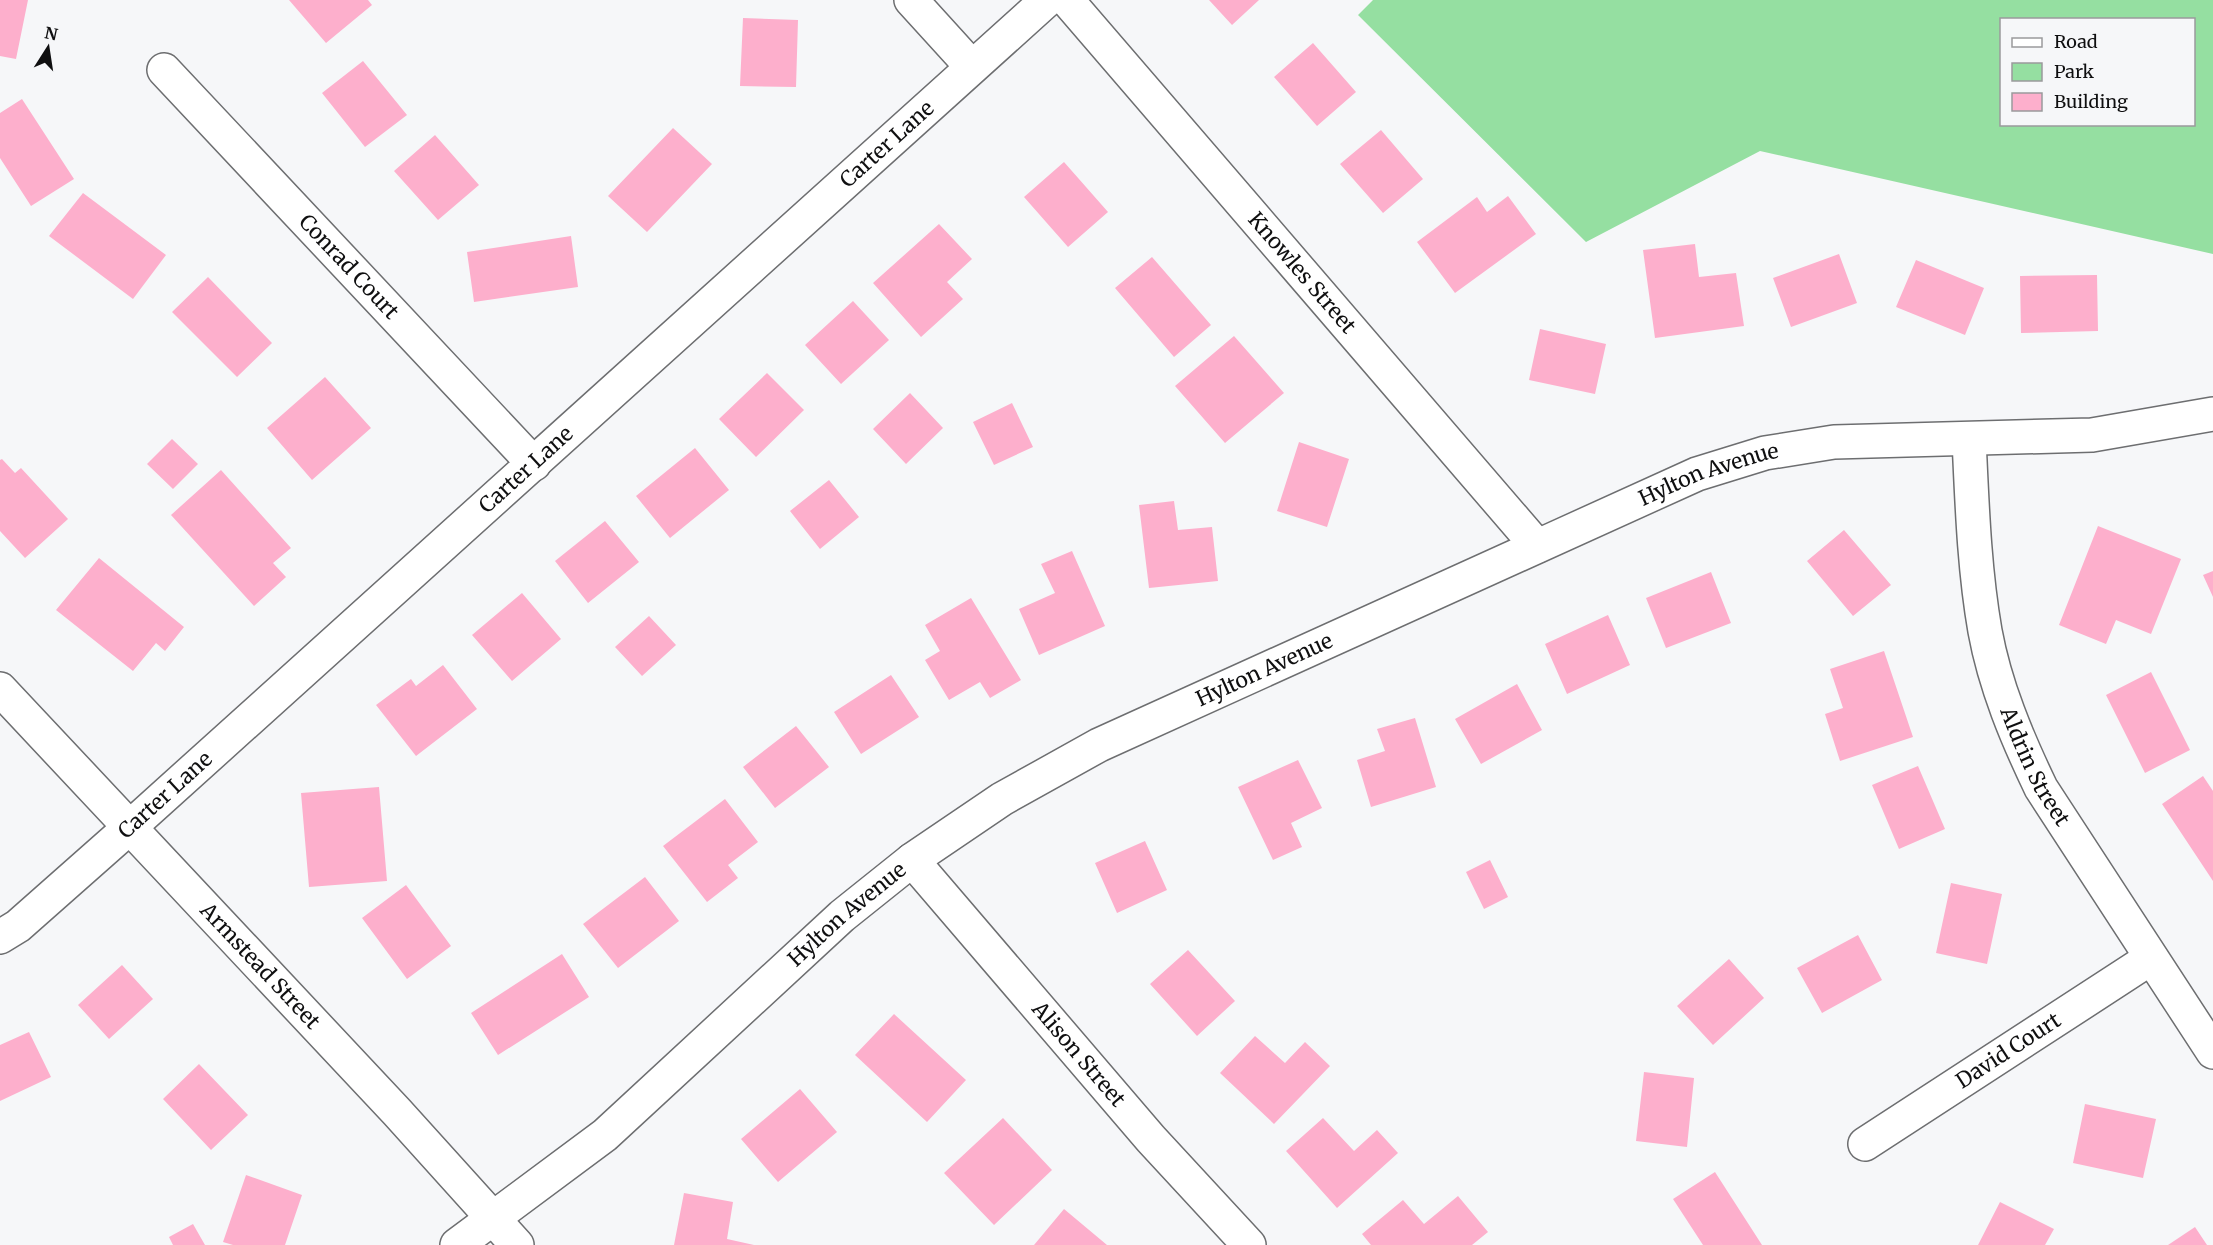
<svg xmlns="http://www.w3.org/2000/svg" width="2213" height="1245" font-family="Merriweather,serif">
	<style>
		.green { fill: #95dfa1; fill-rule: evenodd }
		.building { fill: #fdafcc }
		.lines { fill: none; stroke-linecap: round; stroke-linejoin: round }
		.minor-casing { stroke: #6d6e70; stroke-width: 36 }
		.minor { stroke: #fff; stroke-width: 33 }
		.labels { text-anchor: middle; stroke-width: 6; stroke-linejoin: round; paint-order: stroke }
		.street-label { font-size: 21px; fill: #0f0f10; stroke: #f6f7f9 }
	</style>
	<rect width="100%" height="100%" fill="#f6f7f9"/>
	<path class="green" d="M1373,0H2213V254L1760,151L1586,242L1358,15ZM2002,20H2194V124H2002Z"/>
	<path class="building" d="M0,0H28L16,59L0,56Z
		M289,0H368L372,5L326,43Z
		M1209,0H1259L1232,25Z
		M743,18L798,20L796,87L740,86Z
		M1313,43L1356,92L1317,126L1274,77Z
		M363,61L407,115L365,147L322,93Z
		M22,99L74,179L31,206L0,158V113Z
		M673,128L712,164L647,232L608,196Z
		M1381,130L1423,179L1383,213L1340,164Z
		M435,135L479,185L438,220L394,171Z
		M1064,162L1108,212L1068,247L1024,197Z
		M83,193L166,255L133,299L49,236Z
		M1508,196L1536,234L1455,293L1417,242L1477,197L1487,212Z
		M939,224L972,259L947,282L963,299L921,337L873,283Z
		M571,236L578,287L474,302L467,252Z
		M1695,244L1699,277L1736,273L1744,326L1655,338L1643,250Z
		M1839,254L1857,303L1791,327L1773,278Z
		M1152,257L1211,325L1174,357L1115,288Z
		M1916,260L1984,288L1965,335L1896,307Z
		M2097,275L2098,331L2021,333L2020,276Z
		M208,277L272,343L237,377L172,312Z
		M853,301L889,340L841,384L805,345Z
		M1540,329L1606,344L1595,394L1529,380Z
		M1234,336L1284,393L1225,443L1175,386Z
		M767,373L804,410L756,457L719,419Z
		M325,377L371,428L312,480L267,428Z
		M910,393L943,428L906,464L873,429Z
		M1012,403L1033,447L994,465L973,422Z
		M172,439L198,464L173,489L147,464Z
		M1299,442L1349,459L1327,527L1277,511Z
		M695,448L729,490L670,538L636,496Z
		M2,459L15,473L21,468L68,519L25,558L0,531V460Z
		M221,470L291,548L273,563L286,577L254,606L171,515Z
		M829,480L859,517L820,549L790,511Z
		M1174,501L1178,530L1212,527L1218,581L1149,588L1139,505Z
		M605,521L639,562L588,603L555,561Z
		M2098,526L2181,559L2151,634L2116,620L2106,644L2059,625Z
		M1844,530L1891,585L1853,616L1807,561Z
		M1072,551L1105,626L1039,655L1019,609L1055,593L1041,564Z
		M99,558L184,627L165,651L156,643L133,671L56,610Z
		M2213,571V597L2203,575Z
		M1711,572L1731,623L1666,648L1646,598Z
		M522,593L561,639L512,681L472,635Z
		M971,598L1021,680L990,698L980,682L949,700L925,660L940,651L925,625Z
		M1608,615L1630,665L1567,694L1545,644Z
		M649,616L676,645L642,676L615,647Z
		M1884,651L1913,737L1840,761L1825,714L1843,708L1830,669Z
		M443,665L477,709L416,756L376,705L411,679L416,686Z
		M2151,672L2190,750L2145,773L2106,695Z
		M891,675L919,717L861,754L834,712Z
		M1517,684L1542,730L1481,764L1455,719Z
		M1415,718L1436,787L1371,807L1357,760L1385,751L1377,729Z
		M796,726L829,767L775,808L743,767Z
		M1298,760L1322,808L1291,823L1302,847L1273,860L1238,787Z
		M1918,766L1945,829L1899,849L1872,785Z
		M2203,776L2213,791V881L2162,804Z
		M379,787L387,881L309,887L301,793Z
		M725,799L758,842L728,865L738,878L707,902L663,846Z
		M1145,841L1167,890L1117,913L1095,863Z
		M1490,860L1508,897L1484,909L1466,872Z
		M645,877L679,921L618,968L583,924Z
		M1951,883L2002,894L1987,964L1936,953Z
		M406,885L451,946L407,979L362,918Z
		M1858,935L1882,980L1822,1013L1797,968Z
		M1188,950L1235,1001L1197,1036L1150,984Z
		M562,954L589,997L498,1055L471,1013Z
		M1729,959L1764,998L1713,1045L1677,1006Z
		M122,965L153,999L109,1039L78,1005Z
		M894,1014L966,1080L927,1122L855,1055Z
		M29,1032L51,1077L0,1101V1045Z
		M1255,1036L1285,1063L1305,1042L1330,1066L1274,1124L1220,1073Z
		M199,1064L248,1115L211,1150L163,1099Z
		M1644,1072L1694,1078L1687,1147L1636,1141Z
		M800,1089L837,1132L778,1182L741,1139Z
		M2085,1104L2156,1119L2143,1178L2073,1163Z
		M1003,1118L1052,1170L994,1225L944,1173Z
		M1323,1118L1354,1151L1377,1130L1398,1153L1337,1208L1286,1151Z
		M1715,1172L1762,1245H1703L1673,1199Z
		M246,1175L302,1195L285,1245H233L223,1242Z
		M684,1193L733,1202L727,1239L754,1245H674Z
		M1458,1196L1488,1232L1472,1245H1371L1362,1234L1403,1200L1424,1224Z
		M2000,1202L2054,1229L2045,1245H1978Z
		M1064,1209L1107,1245H1034Z
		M193,1224L205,1245H173L169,1237Z
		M2195,1227L2207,1245H2168Z"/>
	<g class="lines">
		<defs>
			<g id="minor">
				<path d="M911,0L972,67"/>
				<path id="s1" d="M1067,0L1537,546"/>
				<path id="s2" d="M164,70L534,464"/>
				<path id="s3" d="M1969,439C1972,503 1974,568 1985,631C1995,686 2017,738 2041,788L2213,1052"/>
				<path id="s4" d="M0,689L397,1112L517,1245"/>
				<path id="s5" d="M912,860L1151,1139L1249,1245"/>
				<path id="s6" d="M0,937L18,926L130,827L1047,0"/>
				<path id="s7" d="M1865,1144L2151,958"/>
				<path id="s8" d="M457,1245L605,1135L842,916L912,860L1002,799L1099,745L1697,474L1765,453L1834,442L2092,435L2213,414"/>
			</g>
		</defs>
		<use href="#minor" class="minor-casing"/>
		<use href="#minor" class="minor"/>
	</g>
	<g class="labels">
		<g class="street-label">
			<text dy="7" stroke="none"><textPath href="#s6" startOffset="1190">Carter Lane</textPath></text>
			<text dy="7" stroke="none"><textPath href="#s2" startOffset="270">Conrad Court</textPath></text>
			<text dy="7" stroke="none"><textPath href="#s1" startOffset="360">Knowles Street</textPath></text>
			<text dy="7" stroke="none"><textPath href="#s6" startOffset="704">Carter Lane</textPath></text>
			<text dy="7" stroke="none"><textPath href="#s8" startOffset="1484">Hylton Avenue</textPath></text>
			<text dy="7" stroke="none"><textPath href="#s8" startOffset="998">Hylton Avenue</textPath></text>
			<text dy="7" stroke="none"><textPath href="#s3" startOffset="338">Aldrin Street</textPath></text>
			<text dy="7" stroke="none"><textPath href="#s6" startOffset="218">Carter Lane</textPath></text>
			<text dy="7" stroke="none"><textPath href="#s8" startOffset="512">Hylton Avenue</textPath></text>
			<text dy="7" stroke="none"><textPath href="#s4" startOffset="380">Armstead Street</textPath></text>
			<text dy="7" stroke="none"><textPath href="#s7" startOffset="171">David Court</textPath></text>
			<text dy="7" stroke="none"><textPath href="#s5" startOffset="256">Alison Street</textPath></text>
		</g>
	</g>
	<rect x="2000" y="18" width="195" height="108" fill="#f6f7f9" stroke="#9a9a9c" stroke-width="1.5"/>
	<rect x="2012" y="38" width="30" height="9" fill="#ffffff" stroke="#9a9a9c" stroke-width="1.5"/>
	<text x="2054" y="48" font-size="18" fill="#0f0f10">Road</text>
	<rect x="2012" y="63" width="30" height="18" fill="#95dfa1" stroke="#9a9a9c" stroke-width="1.5"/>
	<text x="2054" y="78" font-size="18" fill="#0f0f10">Park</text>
	<rect x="2012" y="93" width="30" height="18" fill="#fdafcc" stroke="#9a9a9c" stroke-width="1.5"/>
	<text x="2054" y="108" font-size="18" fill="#0f0f10">Building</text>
	<g transform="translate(48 48) rotate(12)" stroke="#f6f7f9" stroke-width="4.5" paint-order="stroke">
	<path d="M0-4.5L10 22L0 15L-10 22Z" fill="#0f0f10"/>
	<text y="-9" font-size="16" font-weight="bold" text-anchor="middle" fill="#0f0f10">N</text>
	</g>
</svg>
